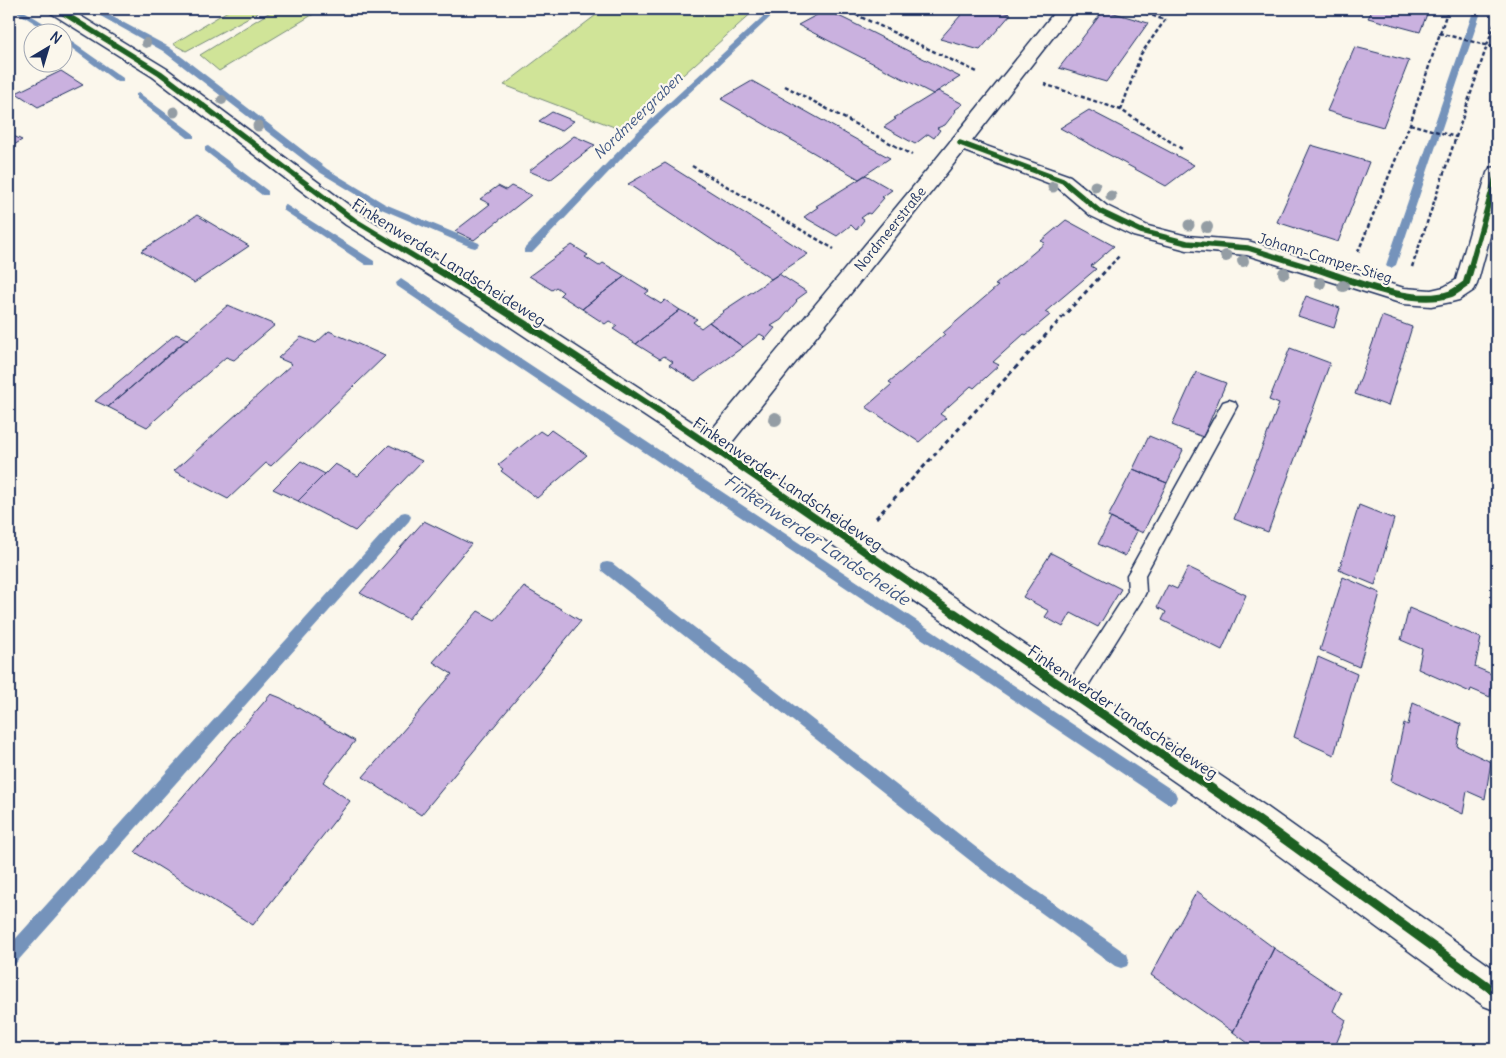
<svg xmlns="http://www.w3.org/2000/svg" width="1506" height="1058" font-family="Delius,sans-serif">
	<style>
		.green { fill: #d0e498; stroke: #768a7b }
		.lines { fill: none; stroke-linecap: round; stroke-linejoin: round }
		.stream { fill: #7493bb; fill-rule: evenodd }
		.building { fill: #cab1df; stroke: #1b2f5e }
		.lane-casing { stroke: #1b2f5e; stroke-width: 3 }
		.street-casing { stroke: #1b2f5e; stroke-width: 3 }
		.path-far1 { stroke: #1b2f5e; stroke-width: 2.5; stroke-dasharray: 4 2.5; stroke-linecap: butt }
		.path { stroke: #1b2f5e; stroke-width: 3; stroke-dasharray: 4.5 4; stroke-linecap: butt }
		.lane { fill: #fbf7ec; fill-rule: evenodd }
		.street { fill: #fbf7ec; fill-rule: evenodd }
		.cycleway-far2-casing { stroke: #fbf7ec; stroke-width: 8 }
		.cycleway-far1-casing { stroke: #fbf7ec; stroke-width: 10 }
		.cycleway-casing { stroke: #fbf7ec; stroke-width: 12 }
		.cycleway-far2 { stroke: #1b5e20; stroke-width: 5.5 }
		.cycleway-far1 { stroke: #1b5e20; stroke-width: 7 }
		.cycleway { stroke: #1b5e20; stroke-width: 9 }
		.tree { fill: #949da4 }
		.labels { text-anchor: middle; stroke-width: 4.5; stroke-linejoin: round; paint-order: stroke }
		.far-street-label { font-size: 14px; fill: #1b2f5e; stroke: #fbf7ec }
		.far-water-label { font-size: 15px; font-style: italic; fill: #405885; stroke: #fbf7ec }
		.street-label { font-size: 16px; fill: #1b2f5e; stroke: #fbf7ec }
		.water-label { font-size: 18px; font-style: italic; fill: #405885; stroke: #fbf7ec }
	</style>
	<rect width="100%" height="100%" fill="#fbf7ec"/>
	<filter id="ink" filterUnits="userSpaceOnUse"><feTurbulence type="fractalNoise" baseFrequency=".02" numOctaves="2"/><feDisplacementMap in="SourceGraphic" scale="10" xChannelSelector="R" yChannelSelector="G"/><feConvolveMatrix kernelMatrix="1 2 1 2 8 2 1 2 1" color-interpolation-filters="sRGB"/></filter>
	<g filter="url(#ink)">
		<path class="green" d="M231,9H264L186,51L173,44Z
			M275,9H322L219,71L200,55Z
			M604,9H756L622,130L504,85Z"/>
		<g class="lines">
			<path class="stream" d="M12,9H21L58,32H49Z
				M88,9H98L169,47L327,169L385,204L479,243L480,245L475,248L471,247L379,208L321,173L163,51Z
				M771,9H779L641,138L532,253H524V249L635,134Z
				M1474,9H1482L1396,265L1391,268L1387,267L1386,265Z
				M62,35L123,78V82H117L62,41Z
				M139,93L194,134V138H188L136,98V94Z
				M208,146L268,191V195H262L205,151V147Z
				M286,205L374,261V265H366L283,210V206Z
				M401,279L1175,792L1177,797L1175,802L1170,804L1165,802L397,286L396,283Z
				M405,512L409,513L411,517L409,521L15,964L9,966V946L401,513Z
				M607,562L612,563L996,863L1127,954L1129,960L1127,966L1121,968L1115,966L986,873L602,571L601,567L602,563Z"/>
		</g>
		<path class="building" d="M940,9H992L1011,14L980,50L940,39L961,15Z
			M1373,9H1429L1420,32L1368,18Z
			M826,10L847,20L960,77L933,94L798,25Z
			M1104,10L1148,23L1106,82L1059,68Z
			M1355,47L1409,61L1383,127L1327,111Z
			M61,71L83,85L38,107L16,93Z
			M752,81L866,145L890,158L859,179L721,99Z
			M938,91L963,104L955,110L956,111L945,125L937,128L940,130L934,138L928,134L915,144L884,127L896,119L894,118Z
			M1089,110L1166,150L1194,165L1166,186L1060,128Z
			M552,112L574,121L561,131L539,121Z
			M9,134L22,140L9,148Z
			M574,136L595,145L550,180L529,171Z
			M1311,145L1369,162L1338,242L1277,222Z
			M665,163L782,237L808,254L771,279L628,184Z
			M866,175L892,190L882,197L884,198L870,214L868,213L861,218L864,220L856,230L851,225L837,236L804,217L818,207L816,206Z
			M498,186L506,190L511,186L531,195L474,240L455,231L490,204L480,199Z
			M197,215L249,246L194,283L141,251Z
			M1066,220L1114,246L1091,266L1096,269L1045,312L1050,315L1026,335L1024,334L993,362L999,365L974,388L971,386L940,414L946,418L919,442L866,407L892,384L889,382L945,334L943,333L998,286L995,285L1045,243L1041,241Z
			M572,245L588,255L585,257L599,266L603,263L625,276L582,309L560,295L563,292L556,287L552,290L529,276Z
			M779,274L807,292L796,300L797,301L781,320L771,326L775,328L765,340L763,339L765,337L760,334L743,347L709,322L724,312L723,311Z
			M625,276L649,291L645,294L661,304L665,300L680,310L636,344L613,329L617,326L613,323L609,321L605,324L582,309Z
			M1306,296L1340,308L1334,328L1298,316Z
			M228,305L275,325L234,360L226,357L147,427L108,407Z
			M680,310L697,319L693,322L701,328L709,322L743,347L695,381L669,365L673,362L664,356L660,359L636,344Z
			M1382,316L1412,327L1388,406L1355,394Z
			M329,331L385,356L271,466L266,463L228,499L174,471L292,364L278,358L301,337L316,343Z
			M176,334L187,339L108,407L95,401Z
			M1290,348L1330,363L1268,532L1234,519L1279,404L1269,400Z
			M1196,372L1226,383L1203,437L1172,425Z
			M551,430L587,455L537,498L501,471L503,469L498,465L540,431L546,435Z
			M1149,436L1183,450L1167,483L1133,469Z
			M389,445L422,461L355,531L298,501L335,464L358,476Z
			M301,461L325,474L298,501L273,489Z
			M1133,469L1167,483L1143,533L1108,517Z
			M1359,505L1394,519L1375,585L1339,570Z
			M1111,518L1137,531L1125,556L1098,544Z
			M424,521L471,544L408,619L360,593Z
			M1051,553L1121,589L1098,627L1071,613L1063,627L1045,617L1049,611L1023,597Z
			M1188,567L1246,595L1222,650L1162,620L1166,612L1157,607L1168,585L1177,589Z
			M1343,577L1380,593L1359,667L1320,650Z
			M524,587L581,621L421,815L363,777L452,674L433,662L478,611L495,620Z
			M1409,608L1481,638L1475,667L1494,675L1490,697L1471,689L1470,692L1418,669L1422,649L1401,640Z
			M1318,657L1357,674L1334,755L1294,737Z
			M271,694L281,698L355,741L323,782L350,801L253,925L135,852Z
			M1413,703L1461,724L1457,746L1491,762L1485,799L1467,791L1463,814L1391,781L1404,723L1408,725Z
			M1197,891L1274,948L1233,1032L1151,975Z
			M1274,948L1341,993L1333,1011L1346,1020L1334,1049H1256L1233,1032Z"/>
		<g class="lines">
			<defs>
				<path id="lane" d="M1229,400L1235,402L1237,406L1145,575L1146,592L1143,598L1079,700L1072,703L1065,700L1062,694L1065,688L1128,591L1127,575L1130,570L1223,402Z"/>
				<path id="street" d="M48,9H69L167,69L362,215L497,295L709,433L932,164L1057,9H1075L972,141L1070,176L1107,206L1148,226L1187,236L1248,241L1404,288L1431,290L1444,287L1456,280L1487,173L1490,168L1497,167V211L1477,284L1474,290L1459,300L1451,302L1431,306L1403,304L1247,255L1187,250L1133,236L1091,216L1056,186L964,151L729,446L1267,807L1497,971V1011L1484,1006L1243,829L703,455L481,307L346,225L153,77L51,13Z"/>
			</defs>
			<use href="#lane" class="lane-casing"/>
			<use href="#street" class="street-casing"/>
			<path class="path-far1" d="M844,9L977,72
				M1439,33L1497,48
				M1044,84L1121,110L1182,149
				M785,86L912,155
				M1121,110L1141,54L1165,20L1133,9
				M1410,124L1456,137
				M692,166L834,249
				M1358,252L1410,124L1448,9
				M1412,267L1497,16
				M1107,269L1120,255"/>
			<path class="path" d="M876,518L1109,267"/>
			<use href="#lane" class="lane"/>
			<use href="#street" class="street"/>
			<defs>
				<path id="cycleway-far2" d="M57,9L160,73L354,220L435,269
					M960,143L1063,181L1099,211L1141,231L1187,243L1248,248L1315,269
					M1470,269L1497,173"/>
				<path id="cycleway-far1" d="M433,267C612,375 783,496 955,614
					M1311,267C1349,279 1411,307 1450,294C1455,292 1461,287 1466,284L1471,267"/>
				<path id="cycleway" d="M954,613L1255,818L1497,993"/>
			</defs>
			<use href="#cycleway-far2" class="cycleway-far2-casing"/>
			<use href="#cycleway-far1" class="cycleway-far1-casing"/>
			<use href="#cycleway" class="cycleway-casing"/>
			<use href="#cycleway-far2" class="cycleway-far2"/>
			<use href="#cycleway-far1" class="cycleway-far1"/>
			<use href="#cycleway" class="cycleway"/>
		</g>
		<g class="tree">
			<circle cx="146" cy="43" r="5"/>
			<circle cx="222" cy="100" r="5"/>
			<circle cx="174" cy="112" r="5.5"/>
			<circle cx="258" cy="126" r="5.5"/>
			<circle cx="1095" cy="186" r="5.5"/>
			<circle cx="1053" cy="187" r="5.5"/>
			<circle cx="1111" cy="196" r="5.5"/>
			<circle cx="1189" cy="225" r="5.5"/>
			<circle cx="1207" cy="227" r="6"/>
			<circle cx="1226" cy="256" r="6"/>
			<circle cx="1243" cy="261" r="6"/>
			<circle cx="1284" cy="273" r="6"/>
			<circle cx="1320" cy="283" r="6"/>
			<circle cx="1343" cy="286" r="6"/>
			<circle cx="775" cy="419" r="7"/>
		</g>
	</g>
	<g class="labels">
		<g class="far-street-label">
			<text transform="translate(890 229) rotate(-51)" y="5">Nordmeerstraße</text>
			<text transform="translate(1325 258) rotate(17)" y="5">Johann-Camper-Stieg</text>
		</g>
		<g class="far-water-label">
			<text transform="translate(638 116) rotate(-44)" y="5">Nordmeergraben</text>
		</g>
		<g class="street-label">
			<text transform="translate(449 262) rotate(32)" y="6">Finkenwerder Landscheideweg</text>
			<text transform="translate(788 484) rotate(34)" y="6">Finkenwerder Landscheideweg</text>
			<text transform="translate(1123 712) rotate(34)" y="6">Finkenwerder Landscheideweg</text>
		</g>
		<g class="water-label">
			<text transform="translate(817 540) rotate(34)" y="6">Finkenwerder Landscheide</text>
		</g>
	</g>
	<rect width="1506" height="1058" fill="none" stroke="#fbf7ec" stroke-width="30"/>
	<rect x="15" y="15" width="1476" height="1028" fill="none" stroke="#1b2f5e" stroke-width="2" filter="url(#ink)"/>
	<g transform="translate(48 48) rotate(38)"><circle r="24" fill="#fbf7ec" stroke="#a1a7b3"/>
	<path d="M0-4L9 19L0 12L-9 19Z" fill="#1b2f5e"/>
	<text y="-8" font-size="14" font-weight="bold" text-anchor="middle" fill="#1b2f5e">N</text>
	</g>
</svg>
